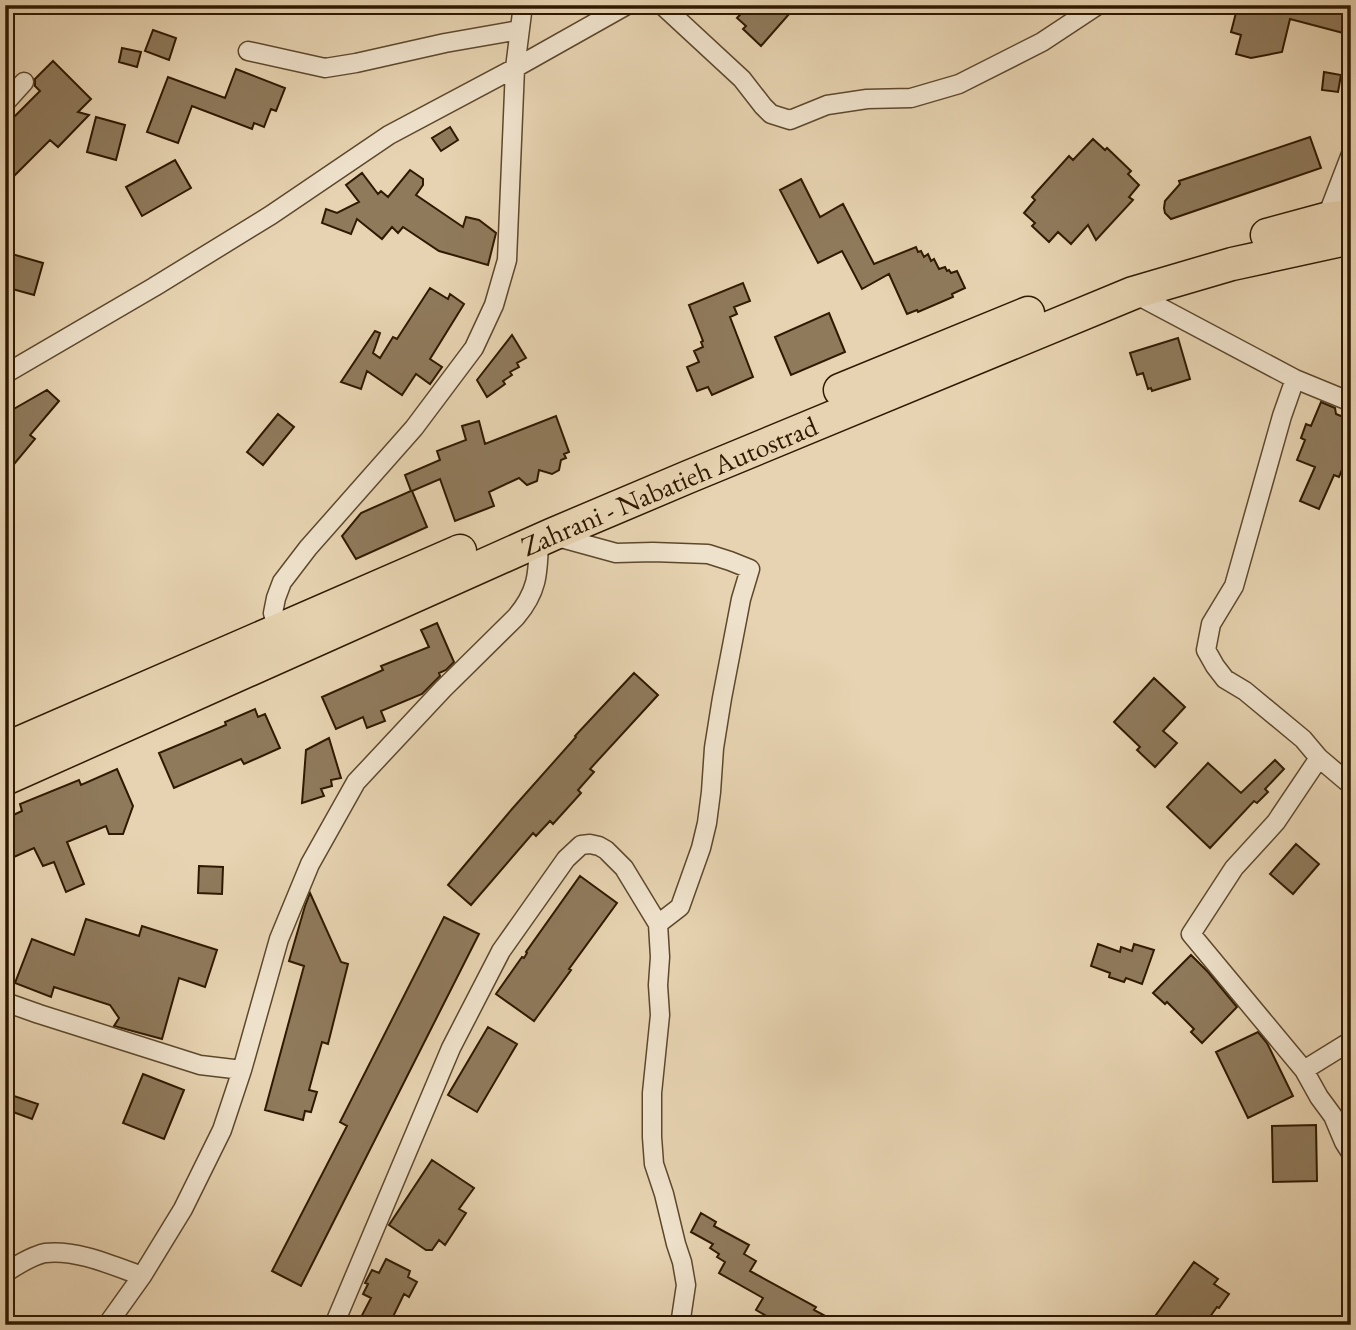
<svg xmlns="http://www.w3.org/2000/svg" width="1356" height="1330" font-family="'EB Garamond',serif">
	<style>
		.building { fill: #8f7a5c; stroke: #2f1900; stroke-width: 2 }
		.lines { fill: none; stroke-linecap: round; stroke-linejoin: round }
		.street-casing { stroke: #5d482c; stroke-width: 21 }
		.highway-casing { stroke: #2f1900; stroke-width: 35 }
		.street { stroke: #efe2cc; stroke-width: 18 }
		.highway { stroke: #e7d3b1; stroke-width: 32 }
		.labels { text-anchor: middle; stroke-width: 5; stroke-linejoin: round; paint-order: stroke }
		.street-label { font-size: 28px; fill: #2f1900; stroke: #efe2cc }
	</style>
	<rect width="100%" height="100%" fill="#e7d3b1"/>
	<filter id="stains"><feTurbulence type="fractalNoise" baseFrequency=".00286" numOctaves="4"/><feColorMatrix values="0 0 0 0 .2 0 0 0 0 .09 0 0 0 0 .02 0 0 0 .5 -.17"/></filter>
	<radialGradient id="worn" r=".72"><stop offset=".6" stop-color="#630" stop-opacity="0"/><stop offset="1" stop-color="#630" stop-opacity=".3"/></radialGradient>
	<path class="building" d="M749,5H797L761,46L743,29L746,26L737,18Z
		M1238,5H1351V20L1347,34L1290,19L1282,52L1251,58L1236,54L1241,35L1231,32Z
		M153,30L176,38L169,60L145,51Z
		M122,48L141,52L137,67L119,62Z
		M53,61L91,99L78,112L89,115L58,147L50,140L5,185V126L40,91L35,86V79Z
		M236,69L285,88L276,111L271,109L264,127L254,123L252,129L192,106L178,143L147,132L168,77L225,98Z
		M1324,72L1341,75L1338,92L1322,90Z
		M96,117L125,125L116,160L87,152Z
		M450,127L458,140L441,151L432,138Z
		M1310,137L1321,168L1171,219L1165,213L1164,208L1165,201L1180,184L1179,181Z
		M1093,139L1105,150L1107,148L1131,171L1128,174L1139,185L1129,197L1133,200L1096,240L1088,225L1071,244L1058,232L1049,242L1032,226L1035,223L1024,213L1035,200L1032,197L1069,156L1073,160Z
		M175,160L191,188L142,216L126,187Z
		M410,170L423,179V185L416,195L463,227L466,217L479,220L496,233L488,265L439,251L403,227L398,233L392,227L382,239L357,219L351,234L322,223L326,209L337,213L359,202L346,185L362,173L378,194L381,191L388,197Z
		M801,179L820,217L843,204L874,264L916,247L918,252L921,251L924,257L928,254L931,261L934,259L939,269L945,267L947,271L949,270L951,273L957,271L965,288L952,294L953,297L918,312L917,310L907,314L889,274L862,289L842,251L818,263L780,190Z
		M5,252L43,263L34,295L5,287Z
		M743,283L750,301L734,307L737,314L730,317L753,377L712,395L708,387L697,391L687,367L699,362L694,351L703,347L701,342L703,341L689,305Z
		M430,288L448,299L450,294L464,304L430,359L442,367L430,384L416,374L402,395L367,371L361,389L341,382L375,331L380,333L373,353L380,358L393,337L397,339Z
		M829,313L845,352L791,375L775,337Z
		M512,335L526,358L517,363L519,367L510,372L512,375L503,381L505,384L487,397L477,380Z
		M1178,338L1190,379L1152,391L1151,388L1148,389L1143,373L1137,375L1130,353Z
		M47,390L59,401L30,435L35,439L5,475V414Z
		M1321,402L1335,408L1336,414L1351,420V448L1339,477L1334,475L1319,509L1300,501L1315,467L1297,460L1305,440L1301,438L1306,424L1311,426Z
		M278,414L294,427L263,465L247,452Z
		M556,416L569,452L564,454L566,458L561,460L559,470L552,474L539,470L537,481L527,485L519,478L489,492L494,506L455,521L440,479L412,491L427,527L356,559L342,536L361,513L411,491L405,475L440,460L437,451L466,440L462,426L479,421L485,444Z
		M437,623L454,662L446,670L439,673L440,676L422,694L381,711L385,721L367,728L363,717L336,729L322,697L383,670L381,666L429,647L421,630Z
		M634,673L658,695L590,769L594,772L578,790L581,793L553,824L550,821L536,836L533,833L471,905L448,885L512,809L576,737L575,736Z
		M1154,678L1185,707L1163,731L1177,743L1155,767L1137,750L1140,747L1114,722Z
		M255,709L258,717L265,714L280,748L244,764L241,759L174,788L159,753L226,725L225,722Z
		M329,738L341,778L331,780L332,786L321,789L324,796L302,803L306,750Z
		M1275,760L1284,769L1265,789L1268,792L1257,803L1254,801L1210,848L1167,807L1208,763L1241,793Z
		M117,769L133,806L123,834H109L106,826L67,842L84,884L66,892L54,862L43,866L34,848L5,861V819L22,811L20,804L79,780L81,785Z
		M1296,844L1319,864L1293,894L1270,874Z
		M199,866L223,867L222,894L198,893Z
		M580,876L617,903L569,969L571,970L534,1021L496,994L522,957L524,958L527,953L526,952Z
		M310,893L341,962L348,964L328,1044L322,1042L309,1090L317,1092L311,1112L305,1111L303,1120L265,1110L304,966L289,961L305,906Z
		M444,917L479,934L301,1286L272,1271L347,1126L340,1122Z
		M86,919L139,936L142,926L217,950L205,987L179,978L162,1039L114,1026L119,1018L110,1005L54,987L51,997L15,983L32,939L74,955Z
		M1098,944L1120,952L1121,947L1132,951L1134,944L1154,950L1142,984L1126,978L1124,982L1109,977L1110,973L1091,966Z
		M1191,955L1208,972L1237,1007L1202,1043L1191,1032L1194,1029L1167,1002L1165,1004L1153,993Z
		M488,1027L517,1044L477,1112L448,1095Z
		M1258,1032L1267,1043L1293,1096L1248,1118L1216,1052Z
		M143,1074L184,1090L164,1139L123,1123Z
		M5,1093L38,1104L32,1119L5,1109Z
		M1316,1125L1317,1181L1273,1182L1272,1126Z
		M432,1160L474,1188L459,1209L466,1213L445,1245L439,1240L432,1250H426L389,1225Z
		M701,1213L716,1222L714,1226L749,1245L744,1254L756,1261L750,1271L816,1307L814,1310L842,1325H782L756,1310L763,1298L719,1273L725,1262L717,1257L719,1254L710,1248L713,1244L691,1232Z
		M386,1259L410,1271L408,1277L417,1282L409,1297L404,1294L389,1325H357L371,1298L363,1294L368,1284L365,1283L372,1270L379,1273Z
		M1194,1262L1218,1279L1214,1284L1229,1294L1219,1308L1217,1307L1204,1325H1160L1153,1319Z"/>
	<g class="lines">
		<defs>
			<path id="street" d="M662,5L742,79L763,106L771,114L790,120L827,105L867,99L911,98L959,84L1042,42L1098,5
				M248,51L325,68L356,63L445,43L519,30
				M5,103L24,82
				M1326,219L1351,154
				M1133,293L1295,379L1351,402
				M5,374L154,287L271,215L389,135L515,68L627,5
				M1295,379L1282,416L1234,586L1211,624L1206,650L1215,666L1225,679L1245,691L1303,739L1319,758L1351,785
				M554,536L616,553L653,552L708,554L730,561L750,569L741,599L722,698L714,748L711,792L707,823L701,848L680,907L658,924L660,957L658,985L660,1015L652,1093V1137L654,1164L664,1194L676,1244L682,1262L686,1285L680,1325
				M278,631L273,613L276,598L282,582L308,548L414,428L474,348L494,305L507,260L515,68L523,5
				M1319,758L1276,822L1234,868L1191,934L1304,1070L1319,1097L1333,1116L1344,1142L1351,1153
				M5,1002L39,1014L200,1065L242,1070
				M1304,1070L1351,1041
				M5,1273C17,1265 31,1256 45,1253C76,1249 114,1266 142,1276
				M107,1325L142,1276L183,1209L222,1130L242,1070L279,939L310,864L356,782L443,689L516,617C538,591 538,573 539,541
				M334,1325L451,1048L501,951L566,859L581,845L590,844L599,846L606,850L624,868L658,924"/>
			<g id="highway">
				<path d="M1267,235L1326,219L1351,216"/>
				<path d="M840,390L1028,313"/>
				<path d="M5,749L460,551"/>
				<path id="s1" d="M5,779L551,535L688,477L1133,293L1232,264L1351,238"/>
			</g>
		</defs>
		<use href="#street" class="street-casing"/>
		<use href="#highway" class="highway-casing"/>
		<use href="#street" class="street"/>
		<use href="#highway" class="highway"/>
	</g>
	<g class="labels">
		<g class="street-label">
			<text dy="10" stroke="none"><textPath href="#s1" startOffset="726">Zahrani - Nabatieh Autostrad</textPath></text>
		</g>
	</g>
	<rect width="1356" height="1330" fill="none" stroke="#e7d3b1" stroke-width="28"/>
	<rect x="7" y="7" width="1342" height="1316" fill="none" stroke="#2f1900" stroke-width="3.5"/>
	<rect x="14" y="14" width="1328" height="1302" fill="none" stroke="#2f1900" stroke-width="2"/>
	<rect width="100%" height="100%" filter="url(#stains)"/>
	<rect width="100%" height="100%" fill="url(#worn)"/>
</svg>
